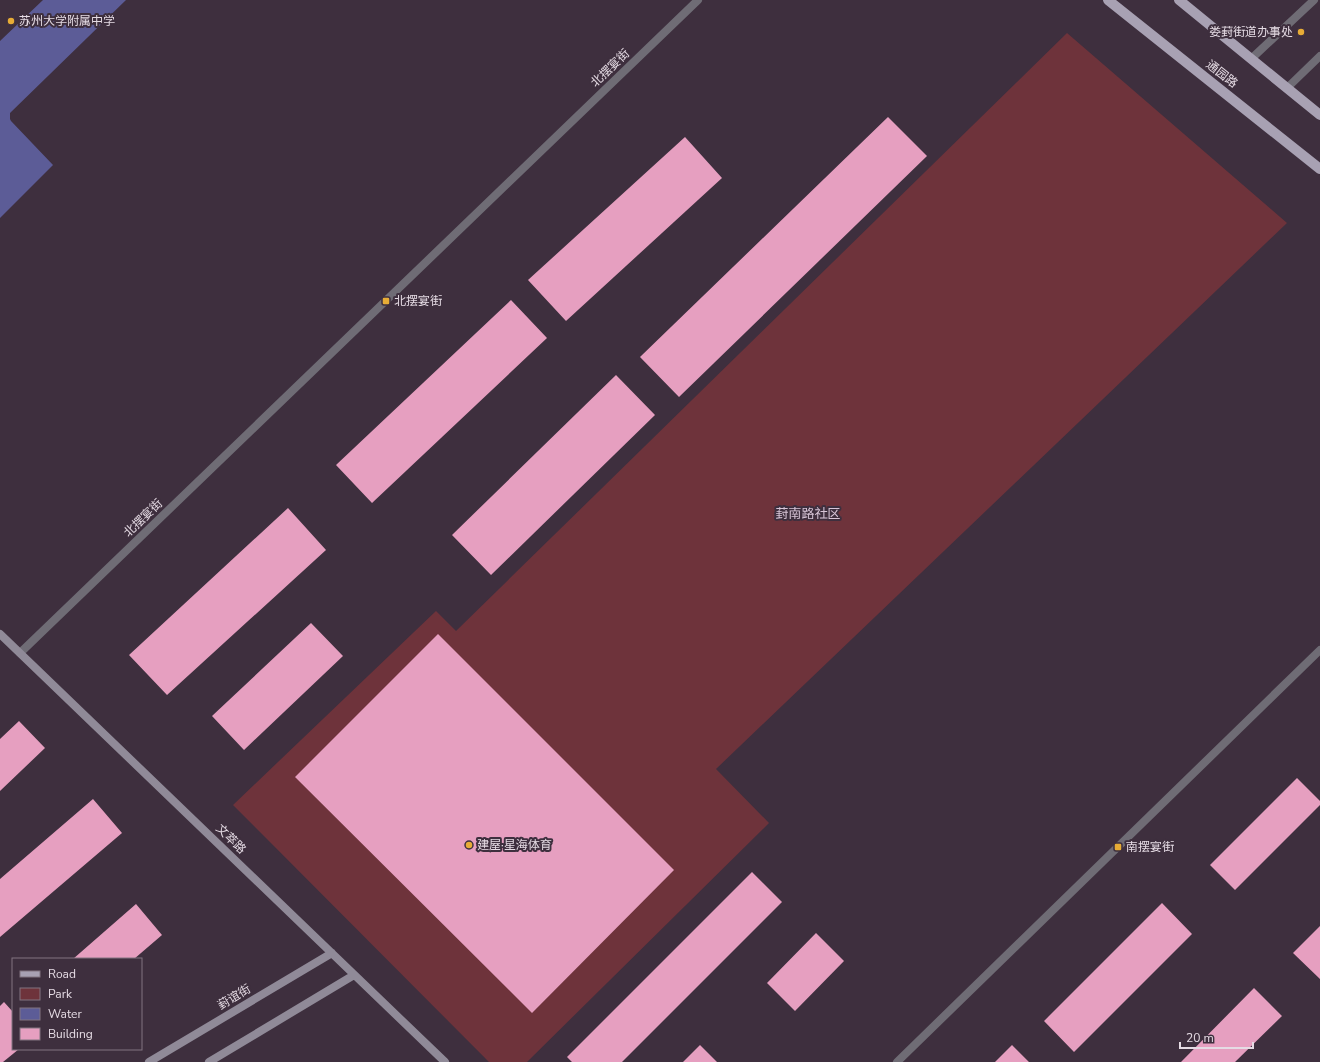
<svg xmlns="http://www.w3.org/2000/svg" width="1320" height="1062" font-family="'Nunito Sans','Noto Sans SC',sans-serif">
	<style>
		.green { fill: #6e333b }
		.water { fill: #5c5c97 }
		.building { fill: #e69fc0 }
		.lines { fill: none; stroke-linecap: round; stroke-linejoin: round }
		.service { stroke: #6f6c75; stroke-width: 8 }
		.tertiary { stroke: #6f6c75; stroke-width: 8 }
		.secondary { stroke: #908a98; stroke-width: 8 }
		.primary { stroke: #a8a1b3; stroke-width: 10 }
		.poi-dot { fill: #e7ac36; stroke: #3e2f3e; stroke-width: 1.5 }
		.labels { text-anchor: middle; stroke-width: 4; stroke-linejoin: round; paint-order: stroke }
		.poi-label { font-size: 12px; fill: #e5dbe4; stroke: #3e2f3e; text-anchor: start }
		.street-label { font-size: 12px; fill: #e5dbe4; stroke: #3e2f3e }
		.neighbourhood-label { font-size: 13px; fill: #d8c5d7; stroke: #3e2f3e }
	</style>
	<rect width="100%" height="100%" fill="#3e2f3e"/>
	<path class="green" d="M1067,33L1287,223L716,769L769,823L527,1062H489L233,805L436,611L456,631Z"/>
	<path class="water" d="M43,0H126L10,113V119L11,121L53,165L0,218V41Z"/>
	<path class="building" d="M888,117L927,156L679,397L640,357Z
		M685,137L722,178L566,321L528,280Z
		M511,300L547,338L372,503L336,465Z
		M616,375L655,415L491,575L452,535Z
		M288,508L326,550L167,695L129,655Z
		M311,623L343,656L244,750L212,716Z
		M438,634L674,870L532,1013L295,777Z
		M19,721L45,748L0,791V739Z
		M1297,778L1320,801V805L1235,890L1210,865Z
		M93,799L122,833L0,937V879Z
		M752,872L782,902L622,1062H572L567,1057Z
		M1162,903L1192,934L1074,1052L1044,1021Z
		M136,904L162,935L134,959H73Z
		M1320,926V979L1293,953Z
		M816,933L844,961L795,1011L767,983Z
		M1254,988L1282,1016L1235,1062H1181Z
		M4,1002L13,1012V1049H19L3,1062H0V1006Z
		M700,1045L717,1062H683Z
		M1012,1045L1029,1062H995Z"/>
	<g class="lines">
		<path class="service" d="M1251,59L1314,0
			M1287,88L1320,56"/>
		<path class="tertiary" d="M20,653L698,0
			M897,1062L1320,650"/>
		<path class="secondary" d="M0,634L445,1062
			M149,1062L332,953
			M209,1062L354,975"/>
		<path class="primary" d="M1108,0L1320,169
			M1179,0L1320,115"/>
	</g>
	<g class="poi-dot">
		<circle cx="11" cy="21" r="4"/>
		<circle cx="1301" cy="32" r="4"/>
		<rect x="382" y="297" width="8" height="8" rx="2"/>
		<circle cx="469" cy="845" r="4"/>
		<rect x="1114" y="843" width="8" height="8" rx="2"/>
	</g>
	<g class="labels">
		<g class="poi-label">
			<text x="19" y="25">苏州大学附属中学</text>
			<text x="1293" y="36" text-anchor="end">娄葑街道办事处</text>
			<text x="394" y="305">北摆宴街</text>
			<text x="477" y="849">建屋·星海体育</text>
			<text x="1126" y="851">南摆宴街</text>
		</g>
		<g class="street-label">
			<text transform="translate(610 68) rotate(-44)" y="4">北摆宴街</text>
			<text transform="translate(1222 74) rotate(38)" y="4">通园路</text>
			<text transform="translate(143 518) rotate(-44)" y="4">北摆宴街</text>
			<text transform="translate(231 839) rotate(44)" y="4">文萃路</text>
			<text transform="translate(234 997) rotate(-31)" y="4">葑谊街</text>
		</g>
		<g class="neighbourhood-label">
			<text x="808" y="518">葑南路社区</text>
		</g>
	</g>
	<rect x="12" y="958" width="130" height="92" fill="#3e2f3e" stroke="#817480"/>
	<rect x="20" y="971" width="20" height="6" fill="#a8a1b3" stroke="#817480"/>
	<text x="48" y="978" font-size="12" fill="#e5dbe4">Road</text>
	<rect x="20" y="988" width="20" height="12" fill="#6e333b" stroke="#817480"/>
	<text x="48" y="998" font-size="12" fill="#e5dbe4">Park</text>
	<rect x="20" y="1008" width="20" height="12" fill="#5c5c97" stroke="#817480"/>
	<text x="48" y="1018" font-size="12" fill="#e5dbe4">Water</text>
	<rect x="20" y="1028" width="20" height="12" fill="#e69fc0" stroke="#817480"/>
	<text x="48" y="1038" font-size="12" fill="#e5dbe4">Building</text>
	<path d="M1180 1042v6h73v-6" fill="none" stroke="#e5dbe4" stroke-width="2"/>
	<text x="1186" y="1042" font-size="12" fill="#e5dbe4" stroke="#3e2f3e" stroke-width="3" paint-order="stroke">20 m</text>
</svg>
